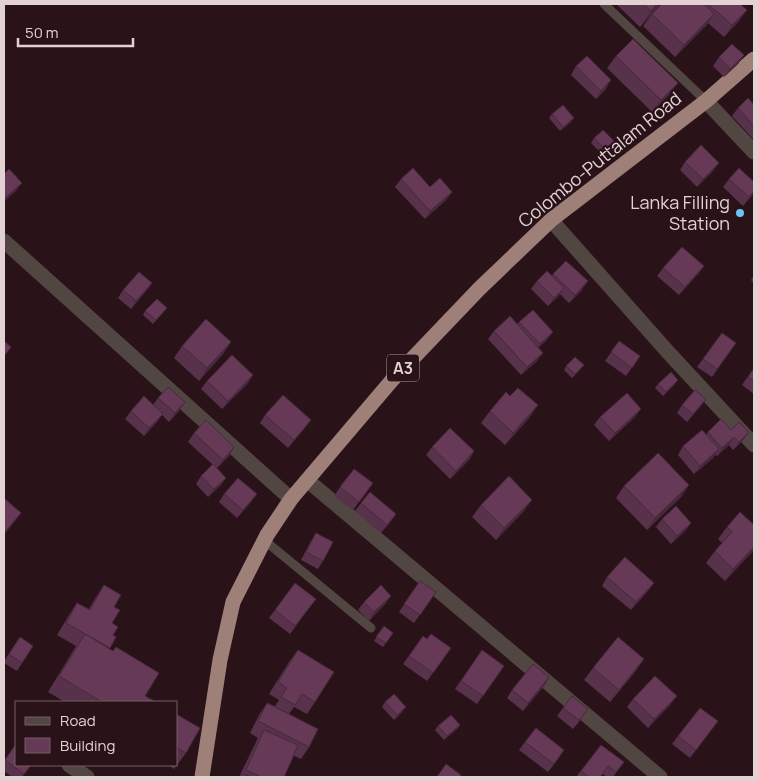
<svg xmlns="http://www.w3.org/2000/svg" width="758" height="781" font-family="Manrope,sans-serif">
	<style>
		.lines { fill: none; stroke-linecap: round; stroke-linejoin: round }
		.lane { stroke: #524643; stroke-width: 9 }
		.street { stroke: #524643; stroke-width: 15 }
		.highway { stroke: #9e8079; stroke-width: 15 }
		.wall { fill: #58314b }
		.shaded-wall { fill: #47283d }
		.building { fill: #663957; stroke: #47283d }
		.poi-dot { fill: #6cc3f3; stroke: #2a1318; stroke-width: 2 }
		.labels { text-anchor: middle; stroke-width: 4.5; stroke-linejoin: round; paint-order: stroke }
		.shield { fill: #2a1318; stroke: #ac999c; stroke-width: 1 }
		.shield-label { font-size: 16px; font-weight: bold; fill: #e3d2d4 }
		.street-label { font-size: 18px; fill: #e3d2d4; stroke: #2a1318 }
		.poi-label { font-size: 18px; fill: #e3d2d4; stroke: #2a1318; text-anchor: end }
	</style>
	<rect width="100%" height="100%" fill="#2a1318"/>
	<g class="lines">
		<path class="lane" d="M604,4L706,101
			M264,540L371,628"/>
		<path class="street" d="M706,101L754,152
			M551,220L667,351L754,445
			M4,241L291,499
			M307,480L660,777
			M69,765L87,777"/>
		<path class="highway" d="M202,777L220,660L233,602L267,535L291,499L393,379L479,289L551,220L706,101L754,59"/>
	</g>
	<path class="wall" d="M616,4H661L640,27Z
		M662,4H740L747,10L738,22L724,37L708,23L675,57L643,26L652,14Z
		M744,55L738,64L724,77L713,66L719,57Z
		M616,56L669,95L652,112L607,68Z
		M576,66L606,89L596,99L571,75Z
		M754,105V140L732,116L738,108Z
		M552,114L571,122L560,131L549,118Z
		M594,138L613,148L604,156L591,143Z
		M685,162L713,171L697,187L680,170Z
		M401,179L430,187L452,192L446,200L425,219L395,187Z
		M729,179L754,193L743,206L723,187Z
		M704,266L698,274L679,295L657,276L663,268Z
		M553,274L582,290L569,303L560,294L548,306L531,289L537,281L552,276Z
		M754,275V284L751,280Z
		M152,283L146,291L131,309L118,298L123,290Z
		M167,308L153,324L143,315L145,311Z
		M519,322L547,340L538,348L537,361L521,375L488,339L494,331L517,325Z
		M722,333L736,343L712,377L697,367Z
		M619,341L640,356L626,376L605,361Z
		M231,342L223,354L199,381L174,358L182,346Z
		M566,366L581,369L572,378L564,370Z
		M754,368V394L742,385Z
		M253,375L247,384L222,409L201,389L207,381Z
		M658,384H675L663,396L655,388Z
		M510,396L530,417L505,445L481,423L490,411Z
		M158,398L179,411L169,422L162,415L157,422L144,436L125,419L131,411L153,405Z
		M706,399L700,407L687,422L677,413L682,405Z
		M265,415L305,428L288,448L260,423Z
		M600,417H635L609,441L594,425Z
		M731,430L749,432L743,440L733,450L729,445L717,456L715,455L713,458L694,474L678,455L683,446L706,435L708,432Z
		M194,433L234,447L229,456L217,468L226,478L220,486L208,497L196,484L201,476L213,465L188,442Z
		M432,447L474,451L469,460L450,479L426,455Z
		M373,483L353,510L334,496L340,487Z
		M689,485L681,497L647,530L616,498L624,486Z
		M224,494L251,502L237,518L219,502Z
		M532,500L523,512L496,540L472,517L481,505Z
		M361,503L396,514L381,533L355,511Z
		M662,519L691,523L685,531L671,544L656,527Z
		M754,525V550L725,581L706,563L715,551L722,543L718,539L727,527Z
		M316,533L323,561L318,569L301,560L311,541Z
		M607,577L654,583L648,591L631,610L602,586Z
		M420,581L436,592L414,623L399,612Z
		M104,585L114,607L112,623L113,635L116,637L109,649L113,651L116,647L145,696L156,702H65L48,692L76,646L57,635L69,615L77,603L89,609L96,597Z
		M391,596L385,604L369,621L358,610L364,602Z
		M310,607L290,634L269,618L275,610Z
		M384,626L393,633L383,647L374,641Z
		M423,636L427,639L451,648L427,681L403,664Z
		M20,637L33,646L17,671L4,663V661Z
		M298,650L315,702L307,714L294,707L289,714L309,747L301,759L294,756L284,777H239L256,742L258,738L250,733L259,715L267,703L275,706L279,700L269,694L289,662Z
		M482,650L504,666L477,704L455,689Z
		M593,668L636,671L610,702L584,680Z
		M549,677L544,686L523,711L507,698L512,690Z
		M633,699L671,704L648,728L627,707Z
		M385,702L403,711L394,720L382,707Z
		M563,708L583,717L573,729L557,716Z
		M176,714L186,753L174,769L168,765H176Z
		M718,721L690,758L672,744L678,736Z
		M460,725L457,729L444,740L435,730L438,726Z
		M525,742L559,758L548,772L519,750Z
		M16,744L31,765L22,777H12L4,771V761Z
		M601,745L624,762L613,777H606L603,774L600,777H576Z"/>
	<path class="shaded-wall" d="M657,4H661L640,27L651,11Z
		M747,10L738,22L724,37L732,25Z
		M714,14L706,26L675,57L684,45Z
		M744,55L738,64L724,77L730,69Z
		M611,80L606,89L596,99L601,91Z
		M678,83L669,95L652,112L661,100Z
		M574,118L571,122L560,131L563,127Z
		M616,143L613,148L604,156L607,152Z
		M719,163L713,171L697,187L703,179Z
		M22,183L16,191L4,202V200L5,198Z
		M754,191V193L743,206L749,197Z
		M452,192L446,200L425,219L430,211Z
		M704,266L698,274L679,295L685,287Z
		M588,281L582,290L569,303L575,295Z
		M152,283L146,291L131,309L136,301Z
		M564,288L558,297L548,306L554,298Z
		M553,332L547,340L534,352L540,344Z
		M231,342L223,354L199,381L207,368Z
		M543,353L537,361L521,375L527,367Z
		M253,375L247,384L222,409L228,401Z
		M678,380L675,384L663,396L666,392Z
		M706,399L700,407L687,422L693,414Z
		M185,402L179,411L169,422L175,413Z
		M538,405L530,417L505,445L513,433Z
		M641,409L635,417L609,441L615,433Z
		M163,414L157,422L144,436L149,428Z
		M311,420L305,428L288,448L294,440Z
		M749,432L743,440L733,450L739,442Z
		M734,437L729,445L717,456L722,448Z
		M234,447L229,456L217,468L223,460Z
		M719,449L713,458L694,474L700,466Z
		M474,451L469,460L450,479L456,471Z
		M226,478L220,486L208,497L214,489Z
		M689,485L681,497L647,530L655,518Z
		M257,494L251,502L237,518L243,510Z
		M532,500L523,512L496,540L504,528Z
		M21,513L12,525L4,535V533Z
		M396,514L390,523L381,533L387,525Z
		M691,523L685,531L671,544L677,536Z
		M754,547V550L725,581L733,569Z
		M654,583L648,591L631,610L636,602Z
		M391,596L385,604L369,621L374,612Z
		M644,659L636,671L610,702L619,690Z
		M549,677L544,686L523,711L528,703Z
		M677,696L671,704L648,728L654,719Z
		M460,725L457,729L444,740L447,736Z"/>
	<path class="building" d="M643,4H657L651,11Z
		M662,4H704L714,14L684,45L652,14Z
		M708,4H740L747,10L732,25Z
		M633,39L678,83L661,100L616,56Z
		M732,44L744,55L730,69L719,57Z
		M587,56L611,80L601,91L576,66Z
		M748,98L754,105V126L738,108Z
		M563,105L574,118L563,127L552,114Z
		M603,130L616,143L607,152L594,138Z
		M701,145L719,163L703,179L685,162Z
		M413,168L430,187L440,178L452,192L430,211L401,179Z
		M739,168L754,182V191L749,197L729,179Z
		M9,169L22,183L5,198L4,197V174Z
		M682,247L704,266L685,287L663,268Z
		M566,261L588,281L575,295L553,274Z
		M547,271L564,288L554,298L537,281Z
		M139,272L152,283L136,301L123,290Z
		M157,299L167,308L156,320L145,311Z
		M533,310L553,332L540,344L519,322Z
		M510,316L543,353L527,367L494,331Z
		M206,319L231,342L207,368L182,346Z
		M722,333L736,343L717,369L703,359Z
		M4,341L11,347L4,356Z
		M619,341L640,356L632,368L611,352Z
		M232,355L253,375L228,401L207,381Z
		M575,357L584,365L575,374L566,366Z
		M754,368V381L748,377Z
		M671,372L678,380L666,392L658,384Z
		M168,387L185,402L175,413L158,398Z
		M518,388L538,405L513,433L490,411L506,392L510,396Z
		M695,390L706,399L693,414L682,405Z
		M627,393L641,409L615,433L600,417Z
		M283,395L311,420L294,440L265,415Z
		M144,396L163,414L149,428L131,411Z
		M721,419L731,430L739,422L749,432L739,442L734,437L722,448L708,432Z
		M206,420L234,447L223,460L194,433Z
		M450,428L474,451L456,471L432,447Z
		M702,430L719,449L700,466L683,446Z
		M658,453L689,485L655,518L624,486Z
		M213,464L226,478L214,489L201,476Z
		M354,469L373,483L359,502L340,487Z
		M509,476L532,500L504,528L481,505Z
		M238,478L257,494L243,510L224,494Z
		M370,492L396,514L387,525L361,503Z
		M4,498L21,513L4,533Z
		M676,506L691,523L677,536L662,519Z
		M740,512L754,525V547L733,569L715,551L732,532L727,527Z
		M316,533L333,542L323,561L306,552Z
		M625,557L654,583L636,602L607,577Z
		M420,581L436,592L420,615L404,604Z
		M295,583L316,599L295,626L275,610Z
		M104,585L121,595L114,607L120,610L112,623L118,627L113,635L116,637L110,648L66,623L77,603L90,610Z
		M381,585L391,596L374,612L364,602Z
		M384,626L393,633L386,643L376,637Z
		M85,634L113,651L116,647L159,673L145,696L156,702H102L59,676Z
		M431,634L451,648L433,673L409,656L423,636L427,639Z
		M20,637L33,646L22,663L9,654Z
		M618,637L644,659L619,690L593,668Z
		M298,650L334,672L315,702L302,694L295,705L281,697L287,688L278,682Z
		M482,650L504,666L483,696L461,681Z
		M533,664L549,677L528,703L512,690Z
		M655,676L677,696L654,719L633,699Z
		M394,694L406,707L397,715L385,702Z
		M572,696L588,709L579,720L563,708Z
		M267,703L318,729L309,747L258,721Z
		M700,708L718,721L696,750L678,736Z
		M176,714L200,728L186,753L176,747Z
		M451,715L460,725L447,736L438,726Z
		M536,728L564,750L554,764L525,742Z
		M264,730L298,745L284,777H261L246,770Z
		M16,744V765H31L24,774L5,760Z
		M601,745L624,762L616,772L608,766L600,777H589L581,771Z
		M446,764L461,775L460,777H437Z
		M242,774L252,777H241Z"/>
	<circle class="poi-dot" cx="740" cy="213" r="5"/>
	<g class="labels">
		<rect class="shield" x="387" y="354.5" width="32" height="27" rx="4"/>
		<g class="shield-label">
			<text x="403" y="374">A3</text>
		</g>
		<g class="street-label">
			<text transform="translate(600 160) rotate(-39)" y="6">Colombo-Puttalam Road</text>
		</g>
		<g class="poi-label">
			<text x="730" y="209">Lanka Filling<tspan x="730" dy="21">Station</tspan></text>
		</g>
	</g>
	<rect width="758" height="781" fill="none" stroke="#e3d2d4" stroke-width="10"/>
	<rect x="15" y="701" width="162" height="65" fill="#2a1318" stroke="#745f63"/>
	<rect x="25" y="717" width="25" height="8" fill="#524643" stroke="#745f63"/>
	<text x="60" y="726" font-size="15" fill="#e3d2d4">Road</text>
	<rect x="25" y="738" width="25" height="15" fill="#663957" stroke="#745f63"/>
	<text x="60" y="751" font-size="15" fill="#e3d2d4">Building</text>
	<path d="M18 38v8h115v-8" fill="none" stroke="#e3d2d4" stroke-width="2.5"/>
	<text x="25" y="38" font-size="15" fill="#e3d2d4" stroke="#2a1318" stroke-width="4" paint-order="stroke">50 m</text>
</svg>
